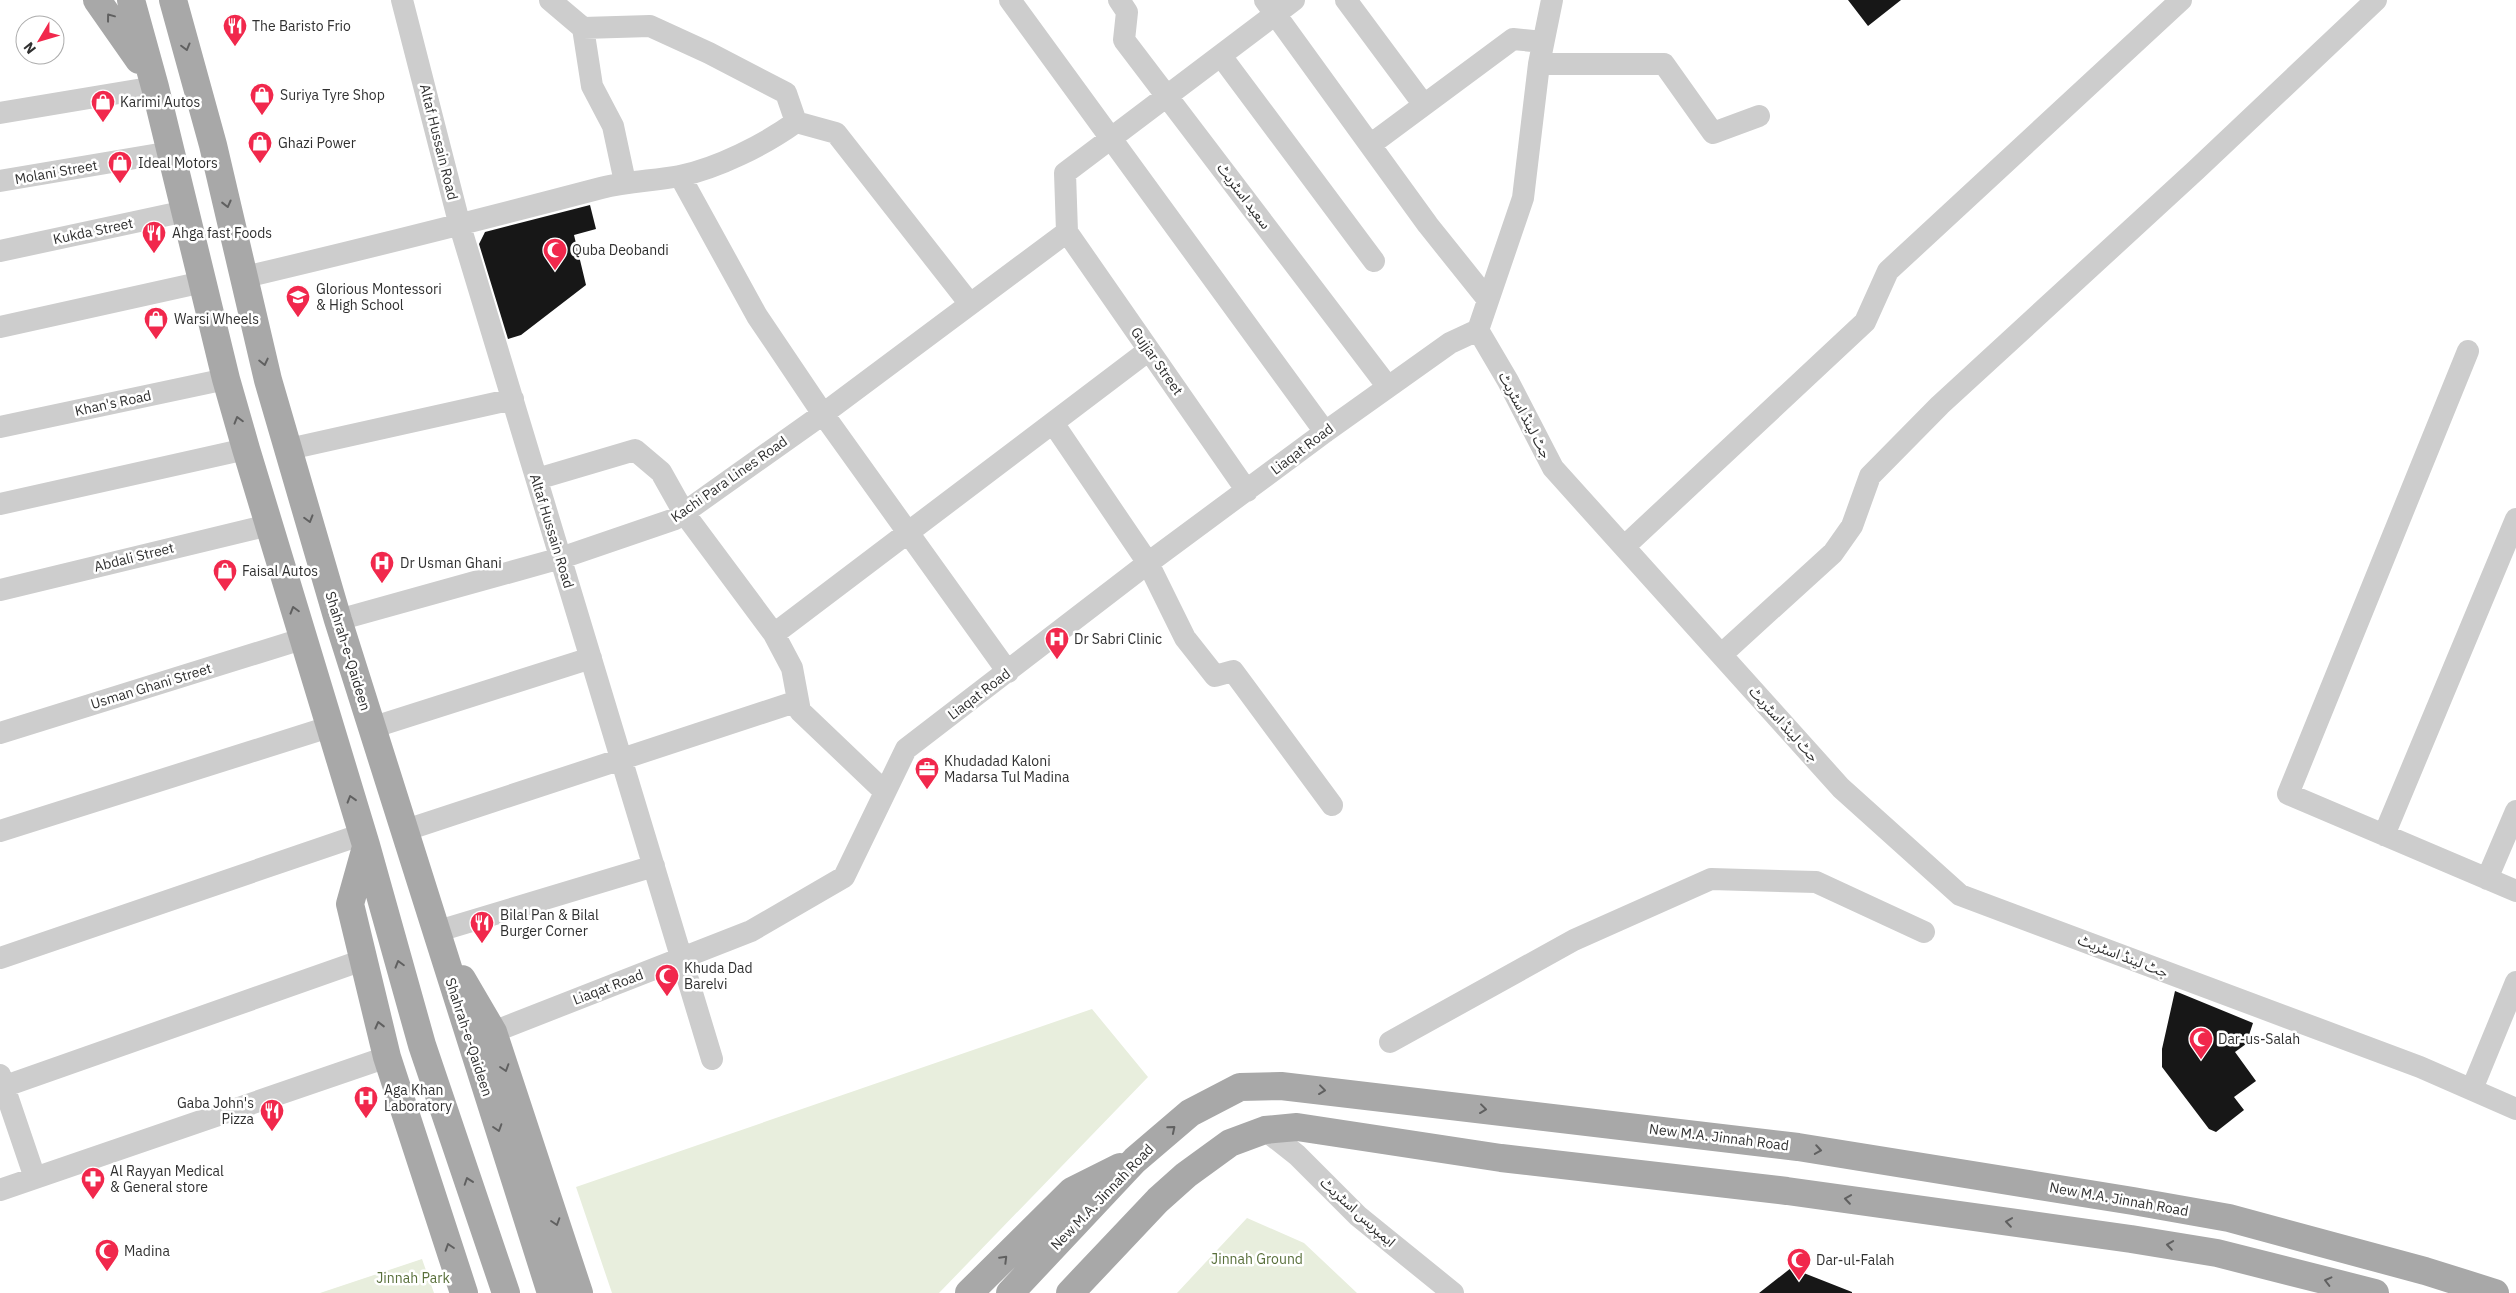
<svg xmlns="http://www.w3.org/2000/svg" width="2516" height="1293" font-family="'IBM Plex Sans','Noto Sans Arabic',sans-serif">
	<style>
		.green { fill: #e8eedd }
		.building { fill: #171717 }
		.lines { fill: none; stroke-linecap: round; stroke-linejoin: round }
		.minor { stroke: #cdcdcd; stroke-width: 22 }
		.major { stroke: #a8a8a8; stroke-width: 28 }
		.oneway { stroke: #606060 }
		.labels { text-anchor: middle; stroke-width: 5; stroke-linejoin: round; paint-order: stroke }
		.poi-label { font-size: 14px; fill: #303030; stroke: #fff; text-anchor: start }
		.street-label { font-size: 14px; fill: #303030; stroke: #fff }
		.park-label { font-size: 14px; fill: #586f3a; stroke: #fff }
	</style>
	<rect width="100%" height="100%" fill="#fff"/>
	<path class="green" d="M1092,1009L1148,1077L939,1293H612L576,1187Z
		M1247,1218L1304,1243L1357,1293H1177Z
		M422,1259L434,1293H320Z"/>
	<path class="building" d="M1848,0H1901L1868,26Z
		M590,205L596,229L574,235L586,285L521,335L508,339L479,244L485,232Z
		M2175,991L2253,1023L2246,1044L2235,1052L2256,1081L2234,1097L2244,1110L2216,1132L2209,1129L2162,1067V1049Z
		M1791,1268L1852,1292V1293H1759Z"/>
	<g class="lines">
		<path class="minor" d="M402,0L460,226L712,1059
			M550,0L583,28L650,26L709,53L786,93L796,122
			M1010,0L1325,432
			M1119,0L1127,12L1124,40L1388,387
			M1265,0L1428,225L1488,300
			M1346,0L1424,105
			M1552,0L1539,64L1523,198L1478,330L1508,381L1553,468L1841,788L1960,895L2420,1067L2516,1109
			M583,28L592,86L613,126L625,182
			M1221,56L1374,261
			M1539,64H1664L1713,133L1759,116
			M0,113L155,87
			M796,122L836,133L970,304
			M1370,145L1513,39L1543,42
			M680,176L757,316L823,414L1008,672
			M0,181L171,152
			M1067,232L1065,173L1294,0
			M1067,232L1247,491
			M0,251L186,211
			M245,277C364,249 483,219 601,188C627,181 653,181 680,176C718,168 764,145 796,122
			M0,327L203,282
			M2468,351L2288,794L2516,891
			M1053,423L1148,563L1185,638L1215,676L1233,671L1332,805
			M0,427L226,379
			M289,449L513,399
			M537,479L635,450L661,472L684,513L774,634L792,668L800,711L885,792
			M0,504L246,449
			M1625,546L1865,322L1888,271L2181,0
			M0,590L269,525
			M338,620L561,558L675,519L823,414L1067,232
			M774,634L1149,350
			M1722,654L1833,553L1852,526L1870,476L1940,405L2196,170L2376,0
			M371,728L591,658
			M0,733L302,639
			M0,831L329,727
			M403,831L798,701
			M2384,835L2516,519
			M2487,879L2516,811
			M435,932L654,866
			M0,958L363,834
			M493,1032L751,931L844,877L906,749L1148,563L1325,432L1450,343L1478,330
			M1390,1042L1574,940L1711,879L1816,882L1924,932
			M0,1075L35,1178
			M0,1088L363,960
			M2472,1089L2516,982
			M1265,1130L1297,1155L1358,1216L1453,1293
			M0,1190L387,1057"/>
		<path class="major" d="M97,0L139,60
			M131,0L155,87L226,379L246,449L366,845L422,1045L506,1293
			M173,0L213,145L268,380L338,620L551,1293
			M366,847L350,904L387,1057L464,1293
			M462,979L493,1032L579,1293
			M969,1293L1072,1191L1120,1167
			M1010,1293L1135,1160L1190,1113L1240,1087L1281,1086L1798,1147L2133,1201L2229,1218L2425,1271L2495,1293
			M1070,1293L1158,1200L1186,1175L1230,1143L1265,1130L1297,1127L1501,1158L1787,1191L2131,1239L2217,1253L2375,1293"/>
	</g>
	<defs><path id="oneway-chevron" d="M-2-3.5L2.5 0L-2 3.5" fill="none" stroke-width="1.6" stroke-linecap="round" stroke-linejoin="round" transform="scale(1.25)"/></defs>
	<g class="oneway">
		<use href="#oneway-chevron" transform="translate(110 17) rotate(-127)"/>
		<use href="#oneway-chevron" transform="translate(186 47) rotate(75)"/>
		<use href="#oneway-chevron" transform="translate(227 204) rotate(76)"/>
		<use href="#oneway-chevron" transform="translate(264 362) rotate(77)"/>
		<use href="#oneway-chevron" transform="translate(238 420) rotate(-106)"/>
		<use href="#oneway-chevron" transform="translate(309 519) rotate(74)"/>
		<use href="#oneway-chevron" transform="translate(294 610) rotate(-106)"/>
		<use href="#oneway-chevron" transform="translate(351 799) rotate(-107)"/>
		<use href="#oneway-chevron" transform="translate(399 964) rotate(-106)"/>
		<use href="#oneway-chevron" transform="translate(379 1025) rotate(-104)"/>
		<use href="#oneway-chevron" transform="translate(505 1068) rotate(72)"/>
		<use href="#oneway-chevron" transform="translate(1322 1090) rotate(7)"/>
		<use href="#oneway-chevron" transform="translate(1483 1109) rotate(7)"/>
		<use href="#oneway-chevron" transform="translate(498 1128) rotate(72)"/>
		<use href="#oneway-chevron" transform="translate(1172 1129) rotate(-40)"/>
		<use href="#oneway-chevron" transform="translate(1818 1150) rotate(9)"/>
		<use href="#oneway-chevron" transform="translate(468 1181) rotate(-109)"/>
		<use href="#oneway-chevron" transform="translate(1848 1199) rotate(-172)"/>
		<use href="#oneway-chevron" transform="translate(556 1222) rotate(72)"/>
		<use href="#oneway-chevron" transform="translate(2009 1222) rotate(-172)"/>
		<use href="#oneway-chevron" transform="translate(2170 1245) rotate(-171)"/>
		<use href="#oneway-chevron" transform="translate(449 1247) rotate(-108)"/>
		<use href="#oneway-chevron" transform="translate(1004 1259) rotate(-45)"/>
		<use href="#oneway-chevron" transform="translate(2328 1281) rotate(-166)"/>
	</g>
	<defs>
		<symbol id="restaurant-pin" viewBox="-11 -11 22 30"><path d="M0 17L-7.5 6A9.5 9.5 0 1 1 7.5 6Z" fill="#f1284c" stroke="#fff"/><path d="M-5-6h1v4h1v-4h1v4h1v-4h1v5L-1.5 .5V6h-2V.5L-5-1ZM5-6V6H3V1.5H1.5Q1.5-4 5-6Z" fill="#fff"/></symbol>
		<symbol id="shop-pin" viewBox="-11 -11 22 30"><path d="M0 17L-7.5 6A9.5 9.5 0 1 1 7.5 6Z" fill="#f1284c" stroke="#fff"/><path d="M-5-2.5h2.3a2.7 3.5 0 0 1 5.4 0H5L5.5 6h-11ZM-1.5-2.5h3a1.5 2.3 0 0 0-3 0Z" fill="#fff"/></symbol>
		<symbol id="mosque-pin" viewBox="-11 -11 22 30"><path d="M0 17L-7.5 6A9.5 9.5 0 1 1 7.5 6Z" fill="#f1284c" stroke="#fff"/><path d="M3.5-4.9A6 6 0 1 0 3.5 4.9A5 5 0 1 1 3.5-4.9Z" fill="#fff"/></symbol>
		<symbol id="school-pin" viewBox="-11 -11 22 30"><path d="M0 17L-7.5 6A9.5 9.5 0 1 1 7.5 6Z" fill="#f1284c" stroke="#fff"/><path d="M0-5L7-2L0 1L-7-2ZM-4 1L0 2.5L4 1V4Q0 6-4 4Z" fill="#fff"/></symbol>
		<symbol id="hospital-pin" viewBox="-11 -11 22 30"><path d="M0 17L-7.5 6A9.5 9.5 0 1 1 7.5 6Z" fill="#f1284c" stroke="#fff"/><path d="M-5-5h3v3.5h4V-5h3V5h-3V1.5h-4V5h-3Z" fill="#fff"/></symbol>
		<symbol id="office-pin" viewBox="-11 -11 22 30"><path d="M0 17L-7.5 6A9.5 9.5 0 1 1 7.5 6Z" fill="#f1284c" stroke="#fff"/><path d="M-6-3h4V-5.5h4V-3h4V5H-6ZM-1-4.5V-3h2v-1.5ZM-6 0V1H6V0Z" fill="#fff"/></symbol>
		<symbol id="pharmacy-pin" viewBox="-11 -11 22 30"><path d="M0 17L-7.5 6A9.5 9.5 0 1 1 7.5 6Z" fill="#f1284c" stroke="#fff"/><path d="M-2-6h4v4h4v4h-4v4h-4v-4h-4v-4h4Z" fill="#fff"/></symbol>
	</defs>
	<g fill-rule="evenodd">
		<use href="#restaurant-pin" x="221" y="12" width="28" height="38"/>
		<use href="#shop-pin" x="248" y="81" width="28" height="38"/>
		<use href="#shop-pin" x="89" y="88" width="28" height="38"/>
		<use href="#shop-pin" x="246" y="129" width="28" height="38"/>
		<use href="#shop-pin" x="106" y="149" width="28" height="38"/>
		<use href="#restaurant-pin" x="140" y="219" width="28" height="38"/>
		<use href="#mosque-pin" x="541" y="236" width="28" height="38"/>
		<use href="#school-pin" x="284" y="283" width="28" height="38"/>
		<use href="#shop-pin" x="142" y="305" width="28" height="38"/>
		<use href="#hospital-pin" x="368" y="549" width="28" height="38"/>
		<use href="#shop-pin" x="211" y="557" width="28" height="38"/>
		<use href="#hospital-pin" x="1043" y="625" width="28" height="38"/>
		<use href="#office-pin" x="913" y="755" width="28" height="38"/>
		<use href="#restaurant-pin" x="468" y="909" width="28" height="38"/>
		<use href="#mosque-pin" x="653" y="962" width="28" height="38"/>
		<use href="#mosque-pin" x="2187" y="1025" width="28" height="38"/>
		<use href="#hospital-pin" x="352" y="1084" width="28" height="38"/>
		<use href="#restaurant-pin" x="258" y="1097" width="28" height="38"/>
		<use href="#pharmacy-pin" x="79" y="1165" width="28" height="38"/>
		<use href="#mosque-pin" x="93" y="1237" width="28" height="38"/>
		<use href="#mosque-pin" x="1785" y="1246" width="28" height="38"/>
	</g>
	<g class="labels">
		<g class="poi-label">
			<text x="252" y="31">The Baristo Frio</text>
			<text x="280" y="100">Suriya Tyre Shop</text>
			<text x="120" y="107">Karimi Autos</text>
			<text x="278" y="148">Ghazi Power</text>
			<text x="138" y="168">Ideal Motors</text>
			<text x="172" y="238">Ahga fast Foods</text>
			<text x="572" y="255">Quba Deobandi</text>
			<text x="316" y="294">Glorious Montessori<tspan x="316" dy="16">&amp; High School</tspan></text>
			<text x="174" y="324">Warsi Wheels</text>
			<text x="400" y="568">Dr Usman Ghani</text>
			<text x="242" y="576">Faisal Autos</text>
			<text x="1074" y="644">Dr Sabri Clinic</text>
			<text x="944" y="766">Khudadad Kaloni<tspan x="944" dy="16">Madarsa Tul Madina</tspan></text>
			<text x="500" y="920">Bilal Pan &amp; Bilal<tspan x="500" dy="16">Burger Corner</tspan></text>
			<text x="684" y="973">Khuda Dad<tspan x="684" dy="16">Barelvi</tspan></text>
			<text x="2218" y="1044">Dar-us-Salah</text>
			<text x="384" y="1095">Aga Khan<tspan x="384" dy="16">Laboratory</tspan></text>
			<text x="254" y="1108" text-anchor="end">Gaba John's<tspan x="254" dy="16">Pizza</tspan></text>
			<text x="110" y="1176">Al Rayyan Medical<tspan x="110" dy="16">&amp; General store</tspan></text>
			<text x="124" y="1256">Madina</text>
			<text x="1816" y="1265">Dar-ul-Falah</text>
		</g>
		<g class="street-label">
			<text transform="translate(439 142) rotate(76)" y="5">Altaf Hussain Road</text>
			<text transform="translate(56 172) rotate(-10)" y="5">Molani Street</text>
			<text transform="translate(1244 196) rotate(53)" y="5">سعید اسٹریٹ</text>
			<text transform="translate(93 231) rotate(-12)" y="5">Kukda Street</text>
			<text transform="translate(1157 361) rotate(55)" y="5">Gujjar Street</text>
			<text transform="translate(113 403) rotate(-12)" y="5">Khan's Road</text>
			<text transform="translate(1525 415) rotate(62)" y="5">جٹ لینڈ اسٹریٹ</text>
			<text transform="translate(1302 449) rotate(-37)" y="5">Liaqat Road</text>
			<text transform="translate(729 479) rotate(-35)" y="5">Kachi Para Lines Road</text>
			<text transform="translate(552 531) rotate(73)" y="5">Altaf Hussain Road</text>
			<text transform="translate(134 557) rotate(-14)" y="5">Abdali Street</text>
			<text transform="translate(348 651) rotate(73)" y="5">Shahrah-e-Qaideen</text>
			<text transform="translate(151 686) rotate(-17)" y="5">Usman Ghani Street</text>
			<text transform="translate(979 694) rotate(-37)" y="5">Liaqat Road</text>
			<text transform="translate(1784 724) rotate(48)" y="5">جٹ لینڈ اسٹریٹ</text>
			<text transform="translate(2123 956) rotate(21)" y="5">جٹ لینڈ اسٹریٹ</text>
			<text transform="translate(608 987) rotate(-21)" y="5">Liaqat Road</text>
			<text transform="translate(469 1037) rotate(72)" y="5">Shahrah-e-Qaideen</text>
			<text transform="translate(1719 1137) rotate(7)" y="5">New M.A. Jinnah Road</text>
			<text transform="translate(1102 1197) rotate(-46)" y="5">New M.A. Jinnah Road</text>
			<text transform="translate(2119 1199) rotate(10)" y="5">New M.A. Jinnah Road</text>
			<text transform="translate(1358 1212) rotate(42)" y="5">ایمپریس اسٹریٹ</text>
		</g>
		<g class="park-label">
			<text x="1257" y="1264">Jinnah Ground</text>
			<text x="413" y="1283">Jinnah Park</text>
		</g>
	</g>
	<g transform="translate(40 40) rotate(232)"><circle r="24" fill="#ffffff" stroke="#acacac"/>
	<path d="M0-4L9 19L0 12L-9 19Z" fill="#f1284c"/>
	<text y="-8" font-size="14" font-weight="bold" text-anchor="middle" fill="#303030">N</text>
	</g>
</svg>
